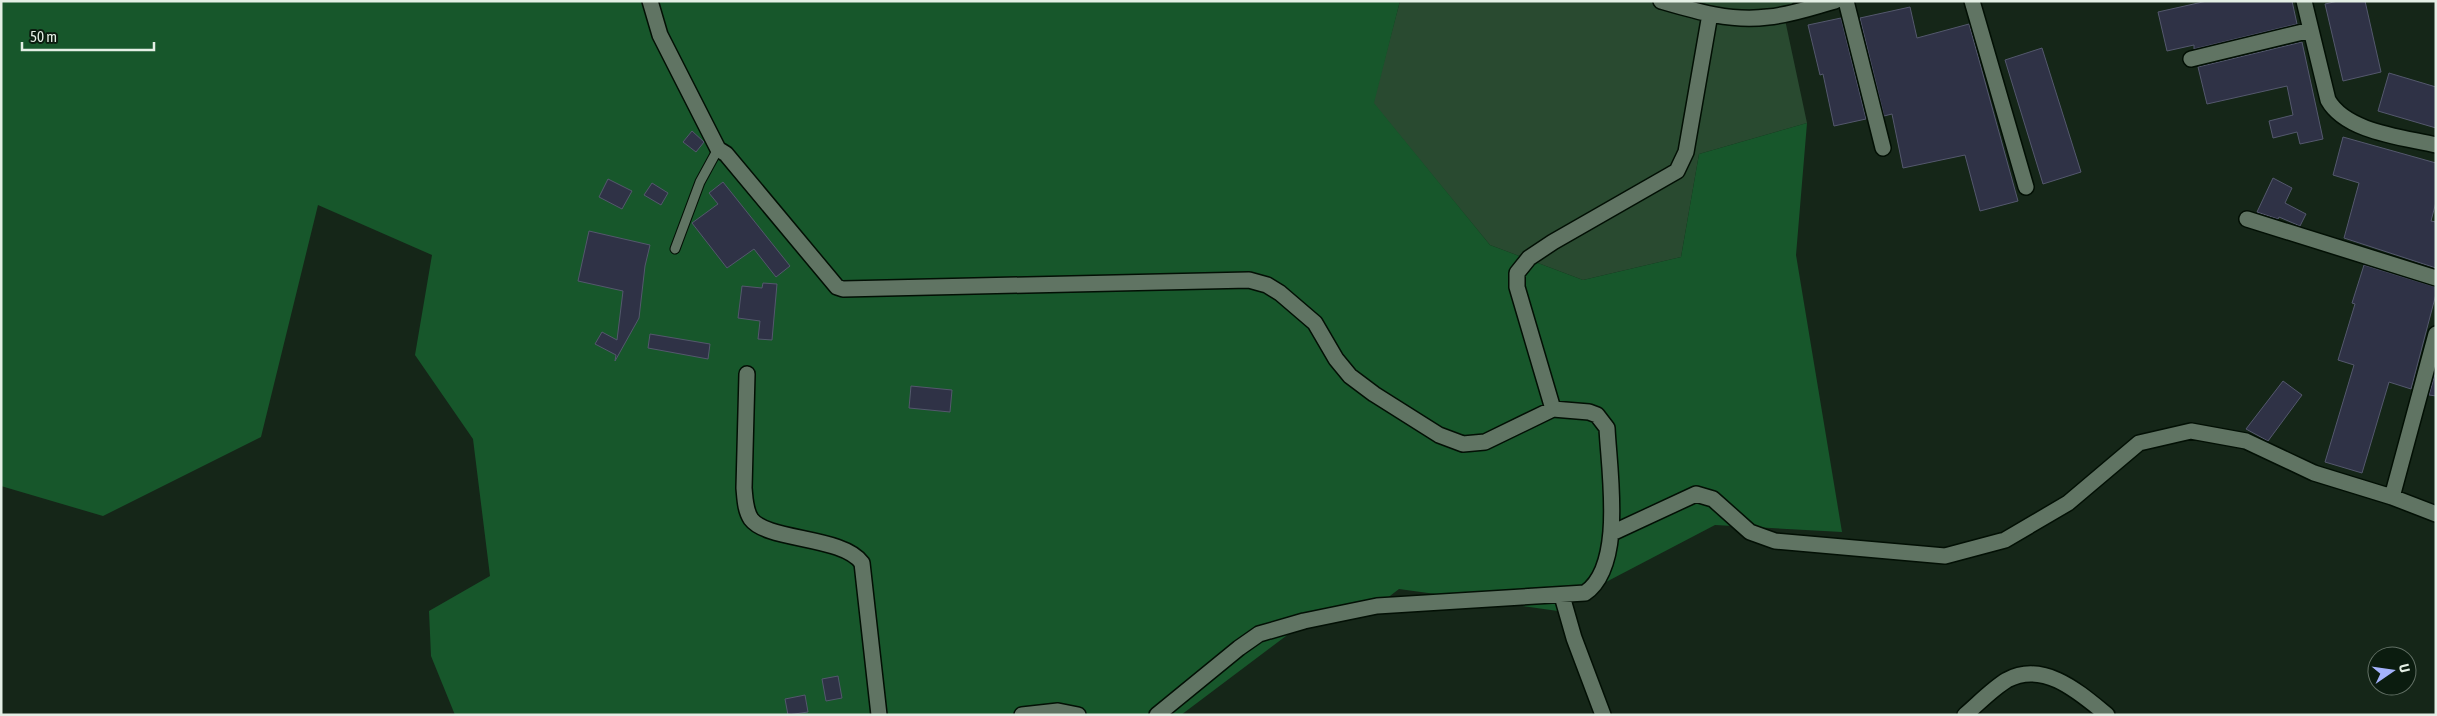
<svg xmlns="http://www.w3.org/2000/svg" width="2437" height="716" font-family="'Asap Condensed',sans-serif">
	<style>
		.green { fill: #294a30 }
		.forest { fill: #17572b }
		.building { fill: #2f3246; stroke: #54586d }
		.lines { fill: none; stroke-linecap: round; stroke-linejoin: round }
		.lane-casing { stroke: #020f04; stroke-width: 11 }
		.street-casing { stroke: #020f04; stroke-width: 18 }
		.lane { stroke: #607463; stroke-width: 9 }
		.street { stroke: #607463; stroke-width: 15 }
	</style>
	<rect width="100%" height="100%" fill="#152618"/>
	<path class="green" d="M1400,1H1794L1784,15L1807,123L1699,154L1681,257L1583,280L1490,245L1373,103Z"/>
	<path class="forest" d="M1,1H1400L1374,103L1490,245L1583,280L1681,257L1699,154L1807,123L1796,255L1842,532L1715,525L1585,593L1558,611L1399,589L1377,606L1294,630L1181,715H455L431,656L429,611L490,576L473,439L415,355L432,255L318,205L261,437L103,516L1,486Z"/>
	<path class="building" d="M2207,1H2292L2297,24L2194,49V45L2167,51L2158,12Z
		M2338,1H2365L2381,72L2343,81L2325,4Z
		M1910,7L1917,38L1969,24L2018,201L1980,211L1965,155L1903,168L1892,114L1884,116L1860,18Z
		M1841,18L1866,119L1834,126L1823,74L1820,75L1808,25Z
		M2302,42L2323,139L2300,144L2297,132L2273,138L2269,121L2293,115L2287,86L2207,104L2198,67Z
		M2042,48L2081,172L2043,184L2005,60Z
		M2389,73L2436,87V128L2378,111Z
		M692,131L704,142L696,152L683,142Z
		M2343,137L2436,163V202L2431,221L2436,222V268L2344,238L2359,183L2333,175Z
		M2273,178L2292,188L2285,203L2306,214L2300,226L2279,217L2278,219L2257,212Z
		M608,179L632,191L622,209L599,197Z
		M723,182L790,266L776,277L754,249L727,268L692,223L718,204L709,193Z
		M652,183L668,193L661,205L644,195Z
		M589,231L650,245L645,266L639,318L615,361L616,355L595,344L602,332L617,340L623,291L578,281Z
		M2364,265L2436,287V294L2411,389L2389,382L2362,473L2325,462L2354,365L2338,360L2355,304L2352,303Z
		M763,283L777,284L772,340L758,339L760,321L738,318L742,286L762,288Z
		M650,334L710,344L708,359L648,348Z
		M2436,371V396L2429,395Z
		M2283,381L2302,395L2268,441L2246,429Z
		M911,386L952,390L950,412L909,408Z
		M838,676L842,698L826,701L822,679Z
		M805,695L808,712L788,715L785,699Z"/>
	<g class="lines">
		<defs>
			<path id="lane" d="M675,249L700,182L718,149"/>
			<path id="street" d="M650,1L660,35L718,149L726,154L837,287L843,289L1249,280L1267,285L1280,293L1315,323L1336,359L1350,376L1374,394L1439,435L1463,444L1485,442L1553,409L1589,412L1597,415L1607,428C1609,471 1625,566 1585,593L1377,606L1304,621L1259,634L1239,648L1157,715
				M1661,1C1695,11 1731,22 1768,17C1791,15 1813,7 1835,1
				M1846,1L1883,148
				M1972,1L2026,187
				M2304,1L2328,100C2346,132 2402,137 2436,145
				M2191,59L2311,30
				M2247,219L2436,278
				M747,374L744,488C745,498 745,510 751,519C767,541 843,536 862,563L879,715
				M1553,409L1517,287V273L1529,258L1553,242L1677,171L1686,152L1710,14
				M2392,497L2436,334
				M1612,533L1696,494L1713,499L1750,532L1775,541L1945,556L2005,540L2068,503L2139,443L2191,431L2246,441L2314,473L2392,497L2436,514
				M1562,596L1574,638L1603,715
				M1022,715L1058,711L1078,715
				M1965,715C1978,704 1992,689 2007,680C2044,660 2080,693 2107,715"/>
		</defs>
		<use href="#lane" class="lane-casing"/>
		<use href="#street" class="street-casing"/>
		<use href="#lane" class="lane"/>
		<use href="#street" class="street"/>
	</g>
	<rect width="2437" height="716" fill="none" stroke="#e4efe5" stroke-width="5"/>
	<g transform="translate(2392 671) rotate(77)"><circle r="24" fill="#0b1c0f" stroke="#627065"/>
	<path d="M0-4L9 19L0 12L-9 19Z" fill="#a4b2fc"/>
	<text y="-8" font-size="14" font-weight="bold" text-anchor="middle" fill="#e4efe5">U</text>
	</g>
	<path d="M22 42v8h132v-8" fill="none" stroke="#e4efe5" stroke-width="2.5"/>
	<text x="30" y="42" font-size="15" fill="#e4efe5" stroke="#0b1c0f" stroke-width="4" paint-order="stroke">50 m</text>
</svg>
